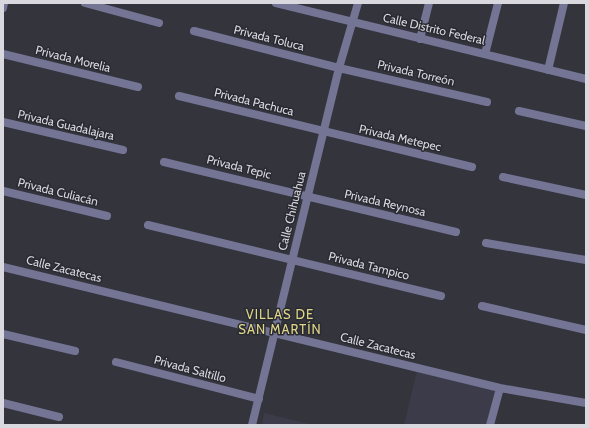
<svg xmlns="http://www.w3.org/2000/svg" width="589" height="428" font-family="Cabin,sans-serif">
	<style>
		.built { fill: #3b3b4a }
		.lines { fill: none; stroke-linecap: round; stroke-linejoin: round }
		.minor { stroke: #747595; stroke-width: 8 }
		.labels { text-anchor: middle; stroke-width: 3; stroke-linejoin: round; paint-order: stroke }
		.street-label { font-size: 12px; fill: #d8d8de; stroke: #2a2a33 }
		.neighbourhood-label { font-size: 13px; letter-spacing: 1px; fill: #ded687; stroke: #2a2a33 }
	</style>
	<rect width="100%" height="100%" fill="#34343d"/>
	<path class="built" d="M417,371L495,389L486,425H404Z
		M264,413L313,425H262Z"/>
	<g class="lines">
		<path class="minor" d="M85,3L159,23
			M276,3L586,79
			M3,8L4,3
			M194,31L339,68L487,102
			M420,39L429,3
			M3,54L138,87
			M485,54L498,3
			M548,70L564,3
			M179,96L472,167
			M519,111L586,126
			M3,122L123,150
			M164,162L456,232
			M503,177L586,195
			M3,191L107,216
			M148,225L441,296
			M486,243L586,260
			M3,267L500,388L586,403
			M482,306L586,330
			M3,334L75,351
			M116,362L259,399
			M3,403L59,417
			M252,425L339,68L358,3
			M490,425L500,388"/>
	</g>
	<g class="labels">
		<g class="street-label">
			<text transform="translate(434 29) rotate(13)" y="4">Calle Distrito Federal</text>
			<text transform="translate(269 38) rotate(14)" y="4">Privada Toluca</text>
			<text transform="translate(73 59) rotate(14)" y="4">Privada Morelia</text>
			<text transform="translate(416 73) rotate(13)" y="4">Privada Torreón</text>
			<text transform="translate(254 102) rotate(14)" y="4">Privada Pachuca</text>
			<text transform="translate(66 125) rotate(13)" y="4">Privada Guadalajara</text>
			<text transform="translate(400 138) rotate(13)" y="4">Privada Metepec</text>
			<text transform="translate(239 167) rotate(14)" y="4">Privada Tepic</text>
			<text transform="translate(58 192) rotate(14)" y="4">Privada Culiacán</text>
			<text transform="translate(385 203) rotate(13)" y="4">Privada Reynosa</text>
			<text transform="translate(292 211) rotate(-76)" y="4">Calle Chihuahua</text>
			<text transform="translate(369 266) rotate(14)" y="4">Privada Tampico</text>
			<text transform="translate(64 269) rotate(14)" y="4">Calle Zacatecas</text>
			<text transform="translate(378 346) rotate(14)" y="4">Calle Zacatecas</text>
			<text transform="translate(190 369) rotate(15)" y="4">Privada Saltillo</text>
		</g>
		<g class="neighbourhood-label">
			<text x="280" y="319">VILLAS DE<tspan x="280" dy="15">SAN MARTÍN</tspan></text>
		</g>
	</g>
	<rect width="589" height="428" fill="none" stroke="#d8d8de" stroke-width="8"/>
</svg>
